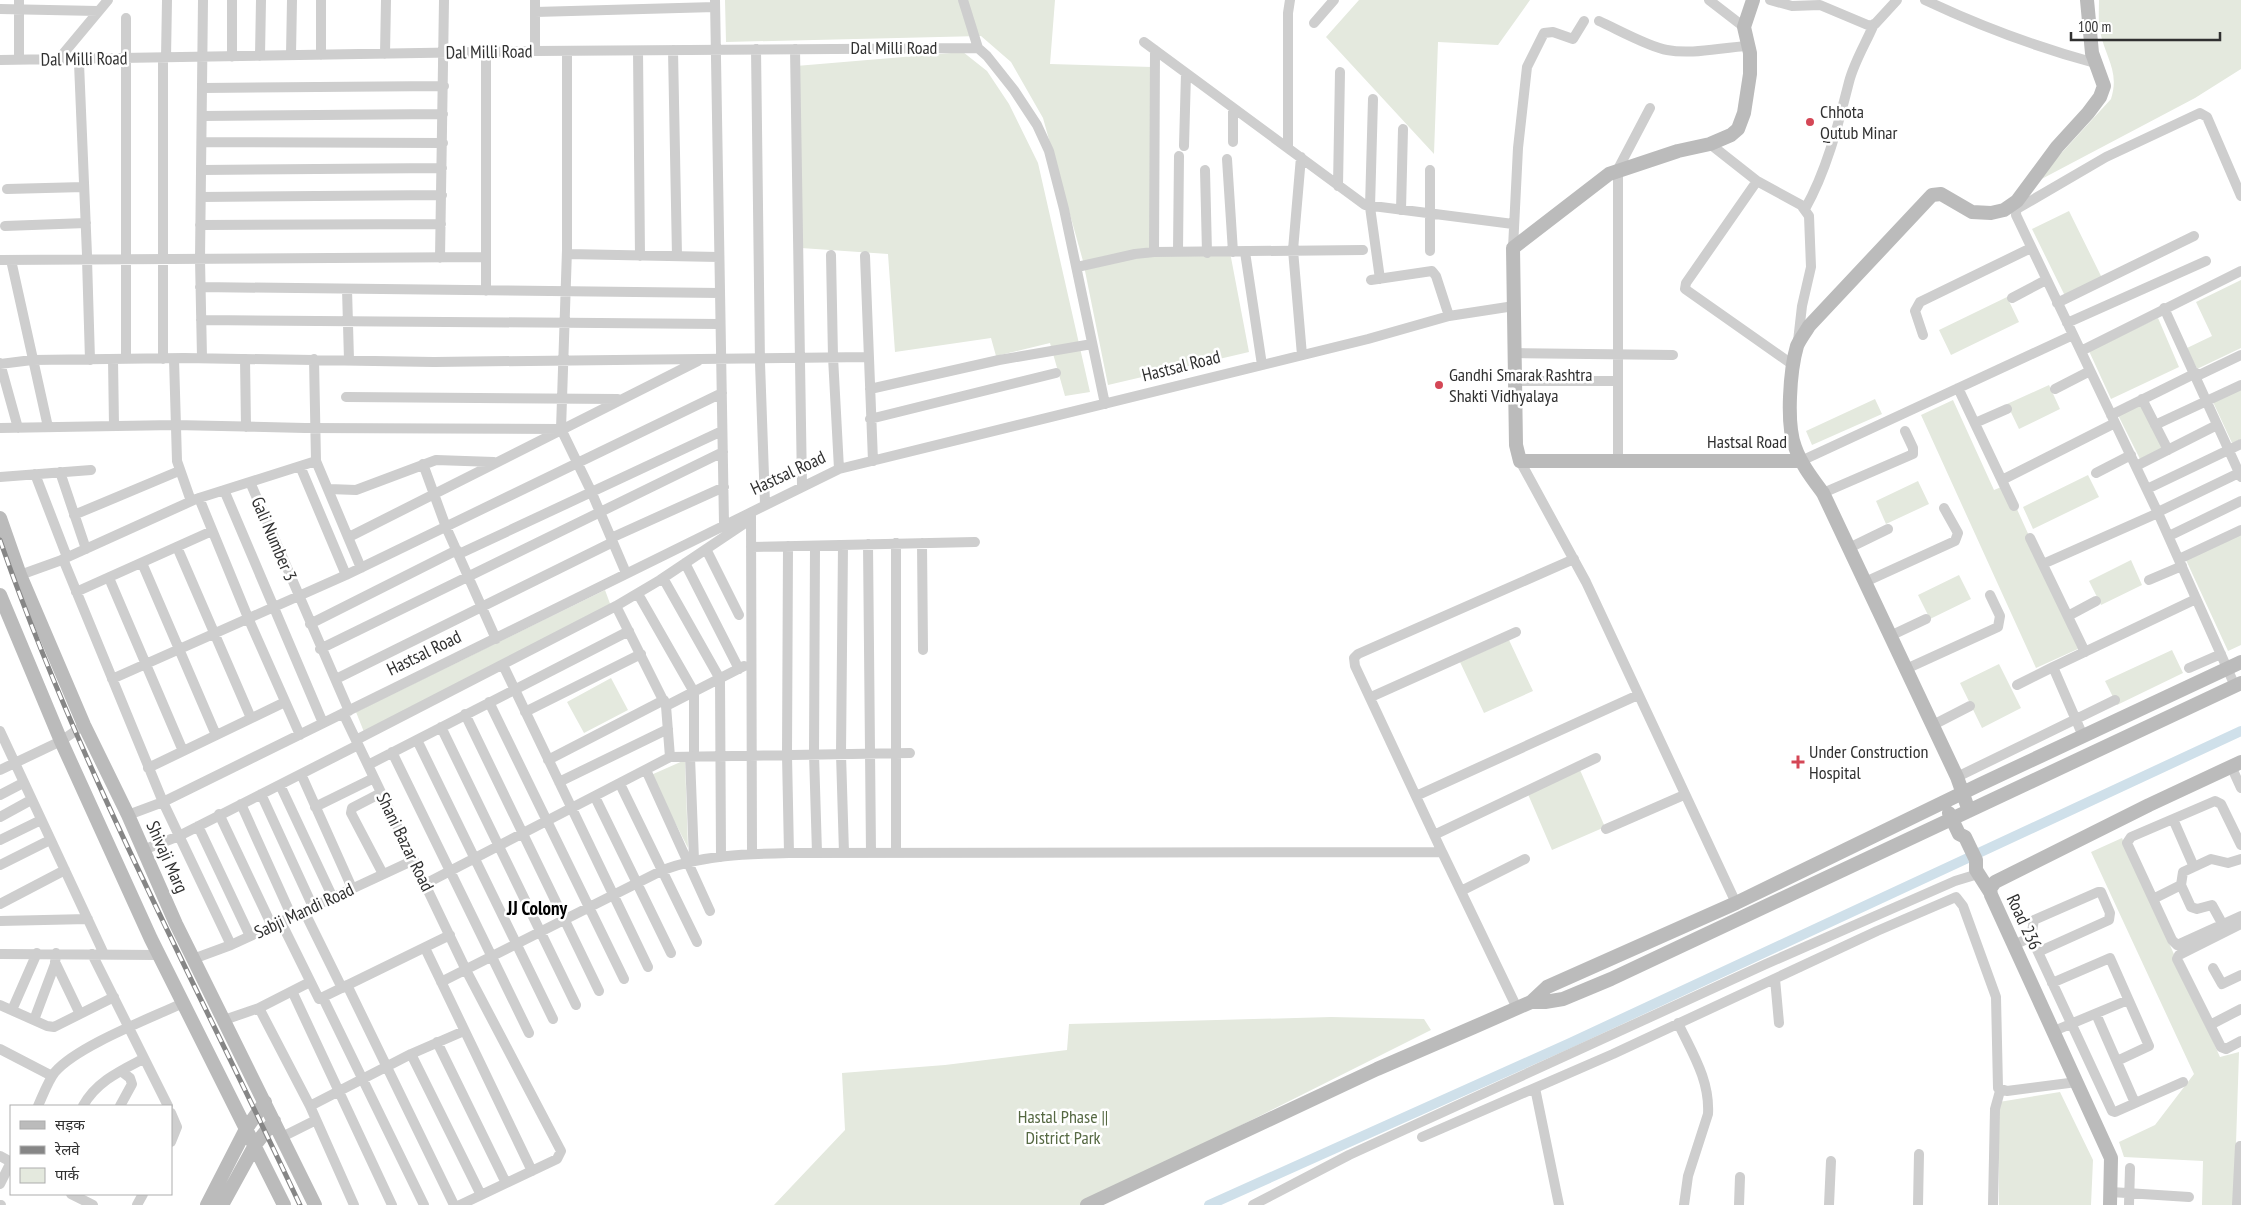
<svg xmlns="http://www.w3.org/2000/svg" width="2241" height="1205" font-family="'PT Sans Narrow','Noto Sans Devanagari',sans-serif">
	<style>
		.green { fill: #e4e9de }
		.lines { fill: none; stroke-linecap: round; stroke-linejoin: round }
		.canal { stroke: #cfe0ea; stroke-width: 10 }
		.street { stroke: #cecece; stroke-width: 10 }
		.secondary { stroke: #bbb; stroke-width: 14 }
		.rail-casing { stroke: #868686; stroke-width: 5 }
		.rail { stroke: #fff; stroke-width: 3; stroke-dasharray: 9; stroke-linecap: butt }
		.poi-dot { fill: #d44756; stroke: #fff; stroke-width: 2 }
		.labels { text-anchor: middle; stroke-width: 5; stroke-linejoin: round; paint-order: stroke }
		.street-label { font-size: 18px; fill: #313131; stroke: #fff }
		.poi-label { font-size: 18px; fill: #313131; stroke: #fff; text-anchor: start }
		.park-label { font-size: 18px; fill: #556842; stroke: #fff }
		.neighbourhood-label { font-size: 19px; font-weight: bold; fill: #000; stroke: #fff }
	</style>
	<rect width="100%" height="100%" fill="#fff"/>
	<path class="green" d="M725,0H1055L1050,64L1152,67L1155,248L1229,247L1249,352L1108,385L1083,261L1043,118L1011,62L981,36L726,42Z
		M1359,0H1530L1498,45L1438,42L1434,154L1326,37Z
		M2099,0H2241V69L2195,98L2034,183L2111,99C2120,71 2105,57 2100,31C2098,21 2099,10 2099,0Z
		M963,52L987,71L1009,104L1038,163L1090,392L1065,396L1050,343L996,356L991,338L895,352L888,254L801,248L796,66Z
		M2069,211L2102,278L2065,296L2032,229Z
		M2241,280V348L2197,369L2187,348L2212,336L2196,302Z
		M2007,297L2019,322L1951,355L1939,330Z
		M2158,318L2179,367L2111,399L2089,351Z
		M2049,385L2060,409L2019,429L2007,404Z
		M2241,389V439L2232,443L2213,402Z
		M1875,399L1882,414L1812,445L1806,431Z
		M1953,400L1994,490L2006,485L2080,648L2036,668L1921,415Z
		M2140,404L2162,448L2140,459L2118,415Z
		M2088,475L2099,497L2033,529L2023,507Z
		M1918,481L1929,504L1886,524L1876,501Z
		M2241,534V645L2228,651L2186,560Z
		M2131,560L2142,585L2101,605L2089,581Z
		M1959,575L1971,599L1930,619L1918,595Z
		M605,590L612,609L364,732L356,712Z
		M1509,640L1533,691L1484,713L1460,662Z
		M2172,650L2183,673L2117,705L2105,681Z
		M1999,664L2021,708L1982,728L1960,683Z
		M611,678L628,710L584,733L567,702Z
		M685,760L688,848L651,775Z
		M1580,770L1605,827L1552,850L1527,792Z
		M2122,838L2220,1057L2239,1052L2234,1205H2202L2203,1161L2124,1157L2119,1142L2155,1125L2194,1074L2091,852Z
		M1331,1017L1424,1019L1431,1030L1082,1205H774L845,1130L842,1073L945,1065L1067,1050L1069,1024Z
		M2060,1092L2093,1160L2091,1205H1999V1102Z"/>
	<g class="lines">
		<path class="canal" d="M1209,1205L1570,1043L2241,731"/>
		<path class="street" d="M19,0V60
			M535,0V51
			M715,0L724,524
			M963,0L978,48L987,56L1014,90L1037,125L1049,151L1064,209L1105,404
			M1709,0L1744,27
			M1770,0L1792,6L1820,5L1870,26L1875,24L1897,0
			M1925,0C1980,26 2036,47 2095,63
			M0,9L98,11
			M535,12L715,7
			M126,18V359
			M1599,21C1617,29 1649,47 1667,50C1693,55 1722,47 1749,46
			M1314,23L1334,0
			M1144,42L1365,205L1513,224
			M756,49L760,363L765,504
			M795,49L802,486
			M673,50L677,256
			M567,51V250L561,429L591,491L626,573
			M638,51L640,256
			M385,54L386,0
			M291,55L292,0
			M321,55V0
			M260,56L261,0
			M232,57V0
			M163,58V359
			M166,58L167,0
			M0,60L535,51L978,48
			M58,60L108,0
			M79,63L87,255
			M203,88L444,86
			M1373,99L1370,207L1380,279
			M203,116L443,114
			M202,142L443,143
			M1233,142V109
			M1710,144L1757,181L1801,205L1809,216L1811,267L1802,306L1798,341
			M1184,146L1186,73
			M1288,148V13L1290,0
			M1301,157L1293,250L1302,355
			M1227,159L1233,252
			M202,170L442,168
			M1205,170L1207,253
			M1757,181L1686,283L1685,289L1793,365
			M1338,186L1340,72
			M7,189L84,187
			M201,197L442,195
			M2017,201L2016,215L2158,513L2235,686
			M1805,209C1827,170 1838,125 1849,82C1854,62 1866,43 1874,24
			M1401,210L1403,129
			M2015,210L2106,157L2200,113L2207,117L2241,196
			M200,225L441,224
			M5,226L86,223
			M1513,248L1518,148L1527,67L1544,33L1553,32L1573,39L1584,21
			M1178,251L1179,156
			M1430,251V170
			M1154,252L1155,50
			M1245,252L1262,365
			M567,254L719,257
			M831,255L833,357L839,469
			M865,256L873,461
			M440,258L444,0
			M87,259L90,360
			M0,260L486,257
			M11,260L48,427
			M1077,267L1135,254L1154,252L1363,250
			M1371,280L1432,271L1436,276L1449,316
			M200,287L720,293
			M347,289L349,360
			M486,291V53
			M2012,298L2046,280
			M2057,303L2194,236
			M2164,308L2241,477
			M201,320L720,324
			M2067,323L2206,261
			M1923,335L1915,311L1920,302L2031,248
			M2081,351L2241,271
			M1514,353L1673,355
			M202,358L200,259L203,0
			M113,359L114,426
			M174,359L177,461L191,501
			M245,359L246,427
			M314,359L316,461L361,568
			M0,363L18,428
			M0,364L32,360L184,358L434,362L868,357
			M2197,376L2241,355
			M1514,381H1618
			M1958,388L2014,506
			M870,389L999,360L1092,344
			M2055,389L2090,371
			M346,397L618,399
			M2142,399L2168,450
			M2111,415L2196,373
			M870,419L1056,373
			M1975,423L2007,409
			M2155,425L2241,385
			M0,428L175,425L305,428L561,429
			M1618,460V169L1650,108
			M1520,461L1586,582L1736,903
			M1801,461L2073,335
			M423,464L446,527L496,639
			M300,466L346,575
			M2136,466L2217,425
			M60,472L86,549
			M2096,473L2131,455
			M35,474L67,557
			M0,477L91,470
			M2002,480L2115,423
			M250,482L349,711
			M329,489L356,490L436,460L494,462
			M2147,489L2241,444
			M224,490L323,723
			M1823,493L1913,454V448L1905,431
			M199,498L249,620L300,735
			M2158,512L2241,472
			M74,515L179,471
			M751,515L752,854
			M2169,536L2241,501
			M349,537L698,361
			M611,538L724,487
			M2030,538L2085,652
			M896,543V853
			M922,543L923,650
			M868,544L871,853
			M843,545L841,754L844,853
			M788,546L787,755L789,853
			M815,546L814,754L817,853
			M177,547L251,718
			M751,547L975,542
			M1849,548L1888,529
			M706,549L739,615
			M459,554L722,431
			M63,559L163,802L231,945
			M2179,559L2241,530
			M142,563L216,735
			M685,563L739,669
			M2043,564L2158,513
			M20,575L59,561L196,499L316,461
			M109,578L183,751
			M663,578L720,679L721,857
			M2149,580L2182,566
			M1865,582L1955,541L1958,533L1944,508
			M76,592L212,531
			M638,594L694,692V757
			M616,606L666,706L670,757
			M2068,616L2096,601
			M310,624L457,550
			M1890,636L1926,619
			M320,649L723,452
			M503,665L648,967
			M2053,667L2196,599
			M2189,668L2221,654
			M1906,669L1998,627L2000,616L1990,595
			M112,679L346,575L722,393
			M336,679L613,542
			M2017,685L2053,667L2083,736
			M1371,697L1516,632
			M489,702L624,979
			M666,706L744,666
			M525,712L641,654
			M343,713L466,970L561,1151L557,1159L460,1205
			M465,714L599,991
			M1933,725L1970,706
			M441,727L576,1005
			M0,731L104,954
			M356,740L616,606L660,580L751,519
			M417,740L553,1019
			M392,752L529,1033
			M690,757L694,860
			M548,760L664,700
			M368,765L629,631
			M2231,766L2241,788
			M148,768L285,702
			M0,770L61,741L84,725
			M646,770L710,911
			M301,774L352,888
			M1957,777L2115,700
			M559,782L668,729
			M620,784L697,942
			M280,785L333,898
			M381,793L352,808L351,813L383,874
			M261,794L313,907
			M0,795L23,783
			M1416,796L1638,695
			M595,797L671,953
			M241,804L292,917
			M315,807L374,778
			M219,814L272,926
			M128,815L163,802L839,469L1368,339L1449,316L1514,306
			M0,817L31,800
			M2173,819L2194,867
			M198,826L250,936
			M1606,829L1684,795
			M1434,835L1596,758
			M0,840L41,820
			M2241,845L2221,804L2215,801L2131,837L2127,843L2172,940L2177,945L2241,916
			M143,850L179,836L358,745
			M1442,852L1355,666L1354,658L1358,654L1574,559
			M0,865L50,840
			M425,884L670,757L910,753
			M2181,885L2191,907L2197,909L2212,905L2223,925
			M1461,891L1525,859
			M2153,899L2181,885L2183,872L2211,859L2228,863L2241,859
			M0,904L65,870
			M304,911L342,988
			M0,921L88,919
			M281,922L319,999L450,935
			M2241,924L2179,955L2177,959L2221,1047L2226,1049L2241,1041
			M2031,937L2112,1111L2115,1112L2183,1082
			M2014,945L2031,937L2034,920L2098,892H2101L2110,913L2109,920L2038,952
			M425,948L532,1171
			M0,954L159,955
			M92,954L168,1106
			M193,959L231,945L414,860
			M55,962L80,1014
			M2213,968L2222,984L2241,975
			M1775,979L1779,1023
			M441,982L663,870C703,855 746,854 789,853L1442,852L1517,1008
			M2052,983L2110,958L2149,1046L2117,1061
			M347,985L454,1205
			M292,991L392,1205
			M323,998L424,1205
			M0,1005L47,1026L54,1027L114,997
			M259,1008L310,1106L354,1205
			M12,1010L37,953
			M2096,1014L2135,1103
			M34,1020L55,964L56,953
			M224,1020L259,1008L310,982
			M1678,1023C1692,1053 1710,1080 1708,1114L1688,1176L1684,1205
			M2210,1025L2241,1009
			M2054,1031L2128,1000
			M437,1042L506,1183
			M0,1049L52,1076
			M411,1054L481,1195
			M1535,1088L1559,1205
			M38,1106C43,1095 48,1081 55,1072C77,1046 151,1018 183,1003
			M83,1106C96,1082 120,1071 143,1059
			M120,1106L132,1084L130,1078L121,1071
			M310,1106L411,1054L464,1031
			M171,1113L177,1127L171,1142
			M282,1137L316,1120
			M1422,1137L1613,1054L1877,931L1956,897L1963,906L1996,997L1998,1088L2007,1091L2077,1082
			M0,1156L11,1162
			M0,1184L11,1162
			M2111,1192L2189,1197
			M71,1194L93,1205
			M0,1205H1
			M137,1205L143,1194
			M1253,1205L1349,1155L1766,964L1955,881L1978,874
			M1739,1205L1740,1177
			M1829,1205L1831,1161
			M1918,1205L1919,1154
			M1993,1205L1995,1109L2000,1091
			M2129,1205L2130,1168
			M2237,1205L2240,1146"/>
		<path class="secondary" d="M1753,0L1744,27L1750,53V74L1744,113L1738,129L1731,135L1710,144L1678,151L1609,174L1513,248L1516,445L1520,461H1801
			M0,518L20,575L84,725L128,815L176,924L315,1205
			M0,595L61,741L151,939L284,1205
			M1969,811L1957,777L1823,493C1812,478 1801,464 1795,447C1786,424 1790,370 1797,346C1800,339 1805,333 1809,326L1932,195L1941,194L1972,212L1991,213L2004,210L2017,201L2057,147L2088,113L2100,97L2104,86L2092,53L2087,0
			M1949,813L1959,834L1965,837L1976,860V870L1990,892
			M1531,1002L1547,987L1736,903L1981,784L2241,662
			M207,1205L246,1129L265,1102
			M222,1205L255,1145L274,1121
			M1087,1205L1377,1069L1474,1027L1531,1002H1545L1563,999L1611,979L2241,683
			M2110,1205L2111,1158L1991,895L1990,889L1995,882L2149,805L2241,762"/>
		<defs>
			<path id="rail" d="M0,540C80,770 197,985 300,1205"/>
		</defs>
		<use href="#rail" class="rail-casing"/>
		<use href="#rail" class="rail"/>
	</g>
	<g class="poi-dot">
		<circle cx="1810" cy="122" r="5"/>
		<circle cx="1439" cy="385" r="5"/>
		<path d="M1795.5 754.5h5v5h5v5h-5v5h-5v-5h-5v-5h5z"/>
	</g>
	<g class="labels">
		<g class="street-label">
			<text x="894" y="54">Dal Milli Road</text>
			<text transform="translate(489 52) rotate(-1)" y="6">Dal Milli Road</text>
			<text transform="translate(84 59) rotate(-1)" y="6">Dal Milli Road</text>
			<text transform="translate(1181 366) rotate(-14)" y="6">Hastsal Road</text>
			<text x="1747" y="448">Hastsal Road</text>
			<text transform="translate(788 473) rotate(-25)" y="6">Hastsal Road</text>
			<text transform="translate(274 539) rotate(67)" y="6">Gali Number 3</text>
			<text transform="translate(424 653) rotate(-26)" y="6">Hastsal Road</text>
			<text transform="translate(405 842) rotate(64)" y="6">Shani Bazar Road</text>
			<text transform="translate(167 857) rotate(66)" y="6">Shivaji Marg</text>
			<text transform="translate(304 911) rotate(-25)" y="6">Sabji Mandi Road</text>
			<text transform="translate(2024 922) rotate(65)" y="6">Road 236</text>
		</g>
		<g class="poi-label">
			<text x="1820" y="118">Chhota<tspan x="1820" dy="21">Qutub Minar</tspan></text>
			<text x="1449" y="381">Gandhi Smarak Rashtra<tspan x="1449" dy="21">Shakti Vidhyalaya</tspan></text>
			<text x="1809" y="758">Under Construction<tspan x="1809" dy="21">Hospital</tspan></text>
		</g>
		<g class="park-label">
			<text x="1063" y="1123">Hastal Phase ||<tspan x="1063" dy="21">District Park</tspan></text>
		</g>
		<g class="neighbourhood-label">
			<text x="537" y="915">JJ Colony</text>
		</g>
	</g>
	<rect x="10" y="1105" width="162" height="90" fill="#ffffff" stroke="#adadad"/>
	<rect x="20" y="1121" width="25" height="8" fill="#bbbbbb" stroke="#adadad"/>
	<text x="55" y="1130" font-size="15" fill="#313131">सड़क</text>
	<rect x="20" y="1146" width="25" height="8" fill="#868686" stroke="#adadad"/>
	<text x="55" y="1155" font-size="15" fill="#313131">रेलवे</text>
	<rect x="20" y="1168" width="25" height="15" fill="#e4e9de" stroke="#adadad"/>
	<text x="55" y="1180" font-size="15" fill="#313131">पार्क</text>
	<path d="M2071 32v8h149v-8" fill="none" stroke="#313131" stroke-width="2.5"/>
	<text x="2078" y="32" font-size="15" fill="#313131" stroke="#ffffff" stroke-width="4" paint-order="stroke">100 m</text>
</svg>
